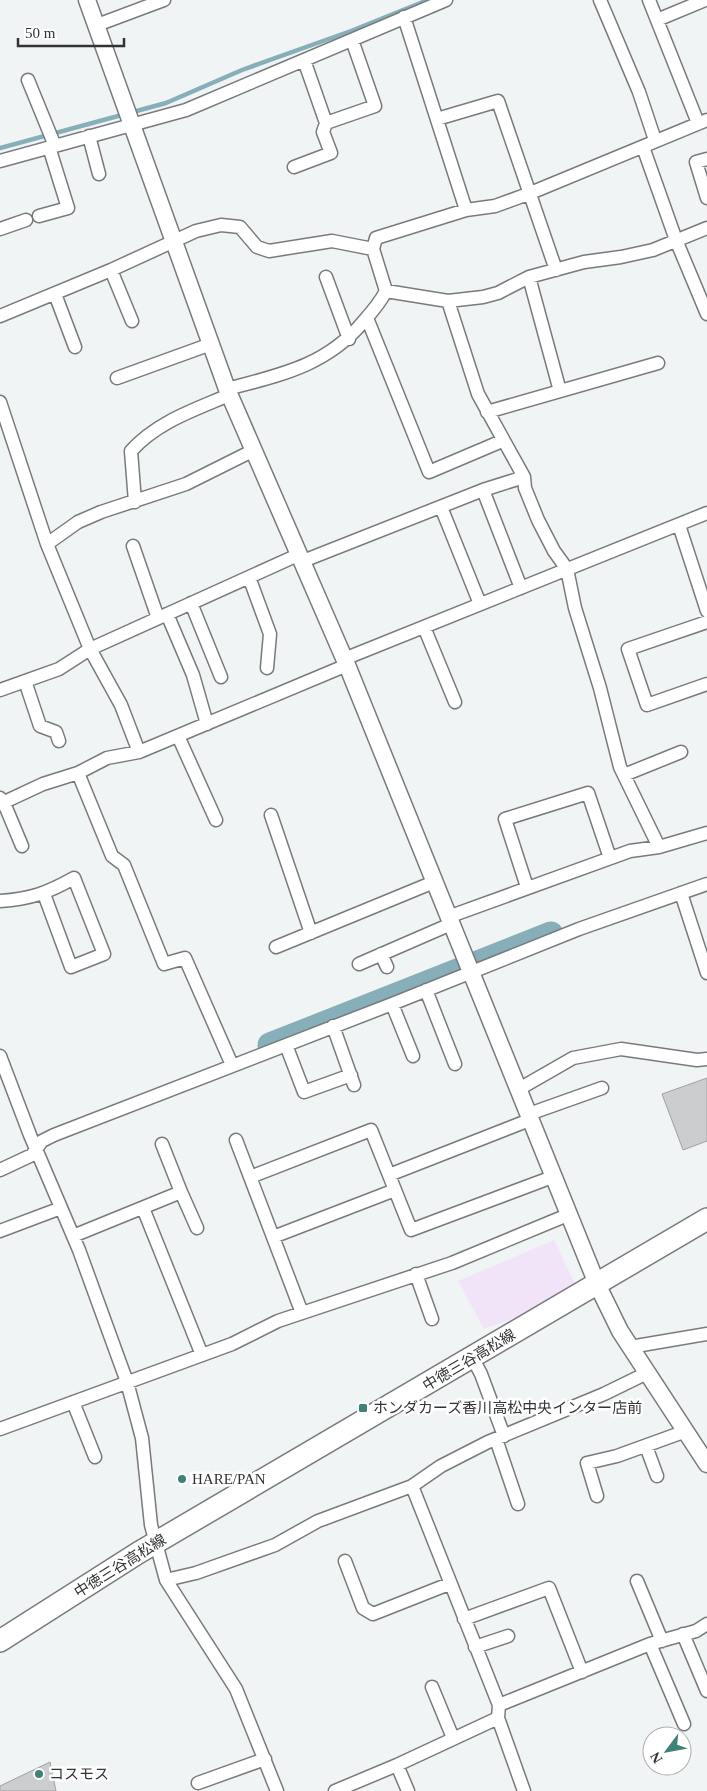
<svg xmlns="http://www.w3.org/2000/svg" width="707" height="1791" font-family="'Times New Roman','Noto Sans JP',serif">
	<style>
		.commercial { fill: #f1e4f8 }
		.lines { fill: none; stroke-linecap: round; stroke-linejoin: round }
		.stream { stroke: #86afba; stroke-width: 4.5 }
		.river { stroke: #86afba; stroke-width: 25 }
		.building { fill: #cbcdcf; stroke: #9fa1a3 }
		.minor-casing { stroke: #787a7c; stroke-width: 15 }
		.tertiary-casing { stroke: #787a7c; stroke-width: 19 }
		.primary-casing { stroke: #787a7c; stroke-width: 24 }
		.minor { stroke: #fff; stroke-width: 12 }
		.tertiary { stroke: #fff; stroke-width: 16 }
		.primary { stroke: #fff; stroke-width: 21 }
		.poi-dot { fill: #3e8278; stroke: #fff; stroke-width: 2 }
		.labels { text-anchor: middle; stroke-width: 5; stroke-linejoin: round; paint-order: stroke }
		.street-label { font-size: 15px; fill: #323334; stroke: #fff }
		.poi-label { font-size: 15px; fill: #323334; stroke: #fff; text-anchor: start }
	</style>
	<rect width="100%" height="100%" fill="#f1f4f5"/>
	<path class="commercial" d="M554,1240L580,1294L484,1329L458,1281Z"/>
	<g class="lines">
		<path class="stream" d="M0,148L166,103L242,70L351,31L428,0"/>
		<path class="river" d="M270,1045L551,934"/>
	</g>
	<path class="building" d="M707,1078V1141L683,1150L662,1094Z
		M50,1762L56,1791H0V1786Z"/>
	<g class="lines">
		<defs>
			<path id="minor" d="M600,0L639,92L655,140
				M649,0L698,123
				M404,17L466,210
				M657,20L705,0
				M97,25L164,0
				M304,60L326,123L375,106L352,40
				M28,80L55,146
				M437,119L498,101L556,270
				M89,136L99,174
				M643,147L676,240L707,314
				M707,159L696,162L707,198
				M0,161L186,110L446,0
				M294,167L331,153L323,132L326,123
				M39,216L68,208L49,147
				M0,229L26,220
				M111,270L132,321
				M326,277L349,339
				M529,277L560,391
				M386,291L448,301L478,394L524,477L525,488L538,520L554,551L567,569L575,608L600,688L620,767L659,847
				M55,294L75,347
				M448,301L483,297L498,293L529,277L584,262L621,257L653,250L707,228
				M0,316L111,270L196,231L221,225L240,227L257,247L269,251L332,241L373,249
				M367,318L429,472L502,441
				M117,378L211,344
				M227,389C280,375 326,366 363,322C372,312 380,303 386,291L373,249L376,238L466,210L495,206L528,194L707,120
				M0,402L47,544L90,649L121,705L139,752L347,665
				M487,412L658,363
				M483,490L521,588
				M135,502L131,451C157,422 194,410 229,395
				M441,507L480,604
				M679,525L707,611
				M47,544L78,522L101,512L186,484L254,450
				M133,546L158,618
				M303,561L483,490L524,477
				M249,577L270,634L267,668
				M191,603L221,677
				M167,614L193,675L207,724
				M707,622L628,649L647,705L707,684
				M424,627L455,702
				M344,659L707,513
				M25,681L40,726L56,732L59,741
				M0,690L59,669L90,649L300,554
				M178,736L216,820
				M78,773L112,856L124,865L164,964L185,958L232,1065
				M624,775L681,752
				M0,798L4,803L22,846
				M0,804L43,784L78,773L107,758L139,752
				M271,815L311,933
				M527,887L505,819L588,793L610,858
				M681,893L707,973
				M0,901C31,899 47,893 74,878L104,954L71,967L44,894
				M448,917L630,851L659,847L707,833
				M276,947L434,882
				M381,954L387,967
				M359,964L451,924
				M426,990L455,1064
				M392,1004L413,1056
				M333,1026L354,1085
				M286,1045L304,1092L351,1075
				M0,1056L30,1135L79,1250L127,1382L142,1438L151,1525L166,1580L236,1689L277,1791
				M519,1089L573,1058L621,1049L697,1060L707,1059
				M529,1114L602,1088
				M236,1140L302,1313
				M0,1170L32,1155L42,1141L54,1135L392,1004L579,929L707,884
				M389,1175L532,1119
				M250,1177L371,1130L395,1190L273,1237
				M395,1190L411,1230L555,1176
				M181,1192L197,1228
				M143,1208L202,1355
				M0,1231L61,1208
				M73,1236L181,1192L162,1144
				M416,1274L432,1319
				M630,1347L707,1334
				M472,1357L481,1374L504,1436
				M73,1402L95,1457
				M0,1429L232,1344L278,1321L452,1263L570,1214
				M496,1439L518,1504
				M646,1446L657,1476
				M412,1486L499,1705L498,1718L524,1791
				M597,1496L587,1463L617,1456L686,1431
				M345,1561L363,1608L373,1614L449,1584
				M166,1580L196,1573L275,1545L318,1521L412,1486L441,1466L488,1442L604,1394L647,1373
				M637,1581L662,1641
				M464,1619L549,1588L582,1672
				M683,1634L707,1691
				M650,1644L684,1724
				M475,1647L508,1636
				M432,1687L453,1738
				M499,1705L650,1644L696,1631L707,1624
				M397,1765L408,1791
				M198,1783L265,1759
				M335,1791L397,1765L498,1718"/>
			<path id="tertiary" d="M87,0L227,389L347,665L597,1284L620,1331L707,1464"/>
			<path id="primary" d="M0,1641L138,1553L707,1219"/>
		</defs>
		<use href="#minor" class="minor-casing"/>
		<use href="#tertiary" class="tertiary-casing"/>
		<use href="#primary" class="primary-casing"/>
		<use href="#minor" class="minor"/>
		<use href="#tertiary" class="tertiary"/>
		<use href="#primary" class="primary"/>
	</g>
	<g class="poi-dot">
		<rect x="358" y="1403" width="10" height="10" rx="2.5"/>
		<circle cx="182" cy="1479" r="5"/>
		<circle cx="39" cy="1774" r="5"/>
	</g>
	<g class="labels">
		<g class="street-label">
			<text transform="translate(469 1360) rotate(-31)" y="5">中徳三谷高松線</text>
			<text transform="translate(120 1566) rotate(-32)" y="5">中徳三谷高松線</text>
		</g>
		<g class="poi-label">
			<text x="373" y="1413">ホンダカーズ香川高松中央インター店前</text>
			<text x="192" y="1484">HARE/PAN</text>
			<text x="49" y="1779">コスモス</text>
		</g>
	</g>
	<g transform="translate(667 1751) rotate(238)"><circle r="24" fill="#ffffff" stroke="#adadae"/>
	<path d="M0-4L9 19L0 12L-9 19Z" fill="#3e8278"/>
	<text y="-8" font-size="14" font-weight="bold" text-anchor="middle" fill="#323334">N</text>
	</g>
	<path d="M18 38v8h106v-8" fill="none" stroke="#323334" stroke-width="2.5"/>
	<text x="25" y="38" font-size="15" fill="#323334" stroke="#ffffff" stroke-width="4" paint-order="stroke">50 m</text>
</svg>
